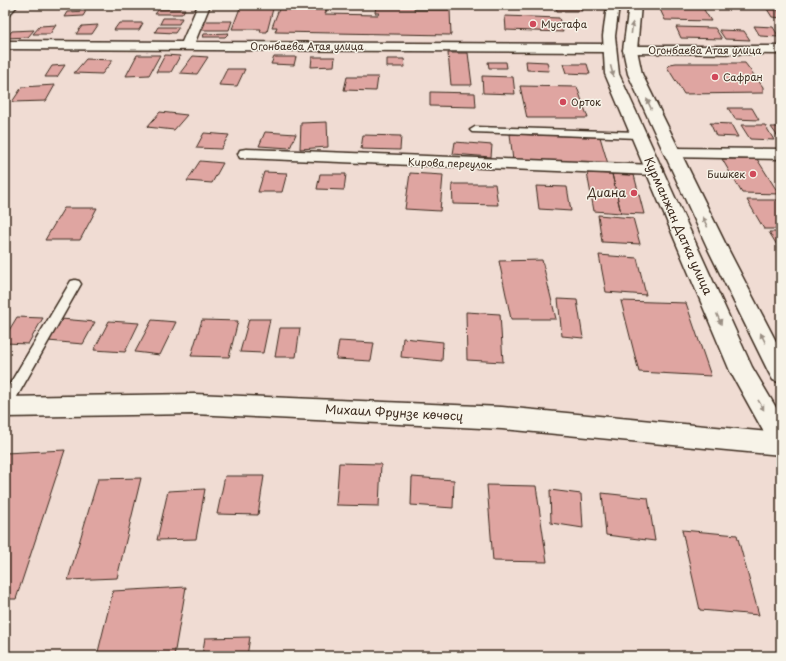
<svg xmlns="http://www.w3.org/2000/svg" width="786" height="661" font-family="'Playpen Sans',sans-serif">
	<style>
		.building { fill: #dfa5a1; stroke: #3b2a1e }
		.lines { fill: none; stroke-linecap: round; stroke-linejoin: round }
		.service-casing { stroke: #3b2a1e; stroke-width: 3 }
		.minor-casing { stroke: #3b2a1e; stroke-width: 3 }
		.secondary-casing { stroke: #3b2a1e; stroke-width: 3 }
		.primary-casing { stroke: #3b2a1e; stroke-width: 3 }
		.service { fill: #f7f3e8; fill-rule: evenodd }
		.minor { fill: #f7f3e8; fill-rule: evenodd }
		.secondary { fill: #f7f3e8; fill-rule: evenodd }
		.primary { fill: #f7f3e8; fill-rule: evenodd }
		.oneway { fill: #998e83 }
		.poi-dot { fill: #d1495b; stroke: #f7f3e8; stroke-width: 1.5 }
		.labels { text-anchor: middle; stroke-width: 3; stroke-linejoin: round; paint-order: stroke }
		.far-poi-label { font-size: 10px; fill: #3b2a1e; stroke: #f7f3e8; text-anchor: start }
		.far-street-label { font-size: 10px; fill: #3b2a1e; stroke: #f7f3e8 }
		.poi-label { font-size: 12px; fill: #3b2a1e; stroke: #f7f3e8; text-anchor: end }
		.street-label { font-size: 12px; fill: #3b2a1e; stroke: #f7f3e8 }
	</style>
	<rect width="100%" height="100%" fill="#f0dcd3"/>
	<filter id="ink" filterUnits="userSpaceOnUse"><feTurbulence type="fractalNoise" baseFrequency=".025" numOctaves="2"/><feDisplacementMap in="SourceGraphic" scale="8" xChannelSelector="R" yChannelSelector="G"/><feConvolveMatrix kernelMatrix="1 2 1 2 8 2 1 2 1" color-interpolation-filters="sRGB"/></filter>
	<g filter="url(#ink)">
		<path class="building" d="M255,5H274L267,32H260L261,29H232L240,8H254Z
			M376,5H415L414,10H450L451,35L275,32L277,27H272L279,9L327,10L325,14L378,15L379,13H375Z
			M556,5H580L582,11H557Z
			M658,5H701L711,21L665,20Z
			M159,9H185L182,14H155Z
			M767,9L778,10L781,18L772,17Z
			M86,11L83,16L64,17L67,12Z
			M505,16L559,18L563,32L506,30Z
			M163,18H182L179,24H160Z
			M206,21H232L229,30H202Z
			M119,23H143L139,30H114Z
			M56,25L50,34H33L40,26Z
			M98,25L92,34H76L82,26Z
			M754,26L773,27L779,37L760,36Z
			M158,27H179L175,33L155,32Z
			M676,27L715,28L722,39L681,38Z
			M34,30L28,37L6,38L12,31Z
			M719,30L744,31L750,40L725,39Z
			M229,33L225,37H203L204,34Z
			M448,53H468L472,85H451Z
			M137,55H160L149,75L126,76Z
			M165,55L180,56L171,72H156Z
			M193,56L208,57L197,74L180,73Z
			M274,57H296L294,65L271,64Z
			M312,57H335L334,66L311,67Z
			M86,59L113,60L102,74L74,73Z
			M387,59H404L405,67H387Z
			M526,61L547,62L549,71L527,70Z
			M488,62H506L507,68H489Z
			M676,63H745L763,87V93L684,94L667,67L670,64Z
			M563,64H587L590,74L566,73Z
			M65,65L57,77H45L52,66Z
			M227,69H245L237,86L219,85Z
			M482,76L513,77L515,94L483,93Z
			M347,77H378L376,91L344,90Z
			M55,85L46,101L12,102L22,87Z
			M520,86L577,87L588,118H527Z
			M430,92L475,93L476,107L430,106Z
			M728,108H752L759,120L735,119Z
			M160,112L187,115L174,130L147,127Z
			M327,122L328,147L300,149L301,123Z
			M710,123L731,124L738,137L716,136Z
			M741,125H765L774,140L750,139Z
			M771,127H781V138H779Z
			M265,132L296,134L290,148L259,146Z
			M204,133L229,135L221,149L196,148Z
			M510,134L600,137L608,164L513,161Z
			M363,135L401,136L400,150L361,149Z
			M455,142L492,145L491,157L453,154Z
			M722,159H757L779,194L742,193Z
			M200,161L223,163L212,183L187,181Z
			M264,172L287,173L282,192H258Z
			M410,173L443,175L440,211L405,209Z
			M587,173L612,174L621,213L594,211Z
			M320,174H346L344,190L317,189Z
			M612,174L634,175L644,214L621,213Z
			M452,184H495L498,205L453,204Z
			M536,186L567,187L571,211L539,209Z
			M747,200H781V229H764Z
			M64,208H97L80,240H45Z
			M598,215L633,218L640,244L602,242Z
			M769,232H781V250H780Z
			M599,255L637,258L646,295L606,292Z
			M542,260L556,319H511L499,261Z
			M558,299L577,300L583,338L562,336Z
			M621,301L686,303L711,376L639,372Z
			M466,312L500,314L503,362L467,360Z
			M17,317L43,318L28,344L5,343V337Z
			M61,319L95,322L83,344L48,341Z
			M249,319H270L263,353L240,352Z
			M152,320L176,322L160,355L135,352Z
			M202,320L238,321L229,357L191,356Z
			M109,321L139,323L125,352L94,350Z
			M280,328H300L296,357H275Z
			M403,338L443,342L442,361L401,357Z
			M339,341L374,343L371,361L336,359Z
			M65,450L16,599H5V453Z
			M339,463L381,464L379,506L336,505Z
			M225,476H264L258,515L217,514Z
			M412,477L454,480L453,508L411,505Z
			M141,478L117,578L68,580L98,479Z
			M487,485L536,486L547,562L493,561Z
			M205,489L196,539L157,540L168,491Z
			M550,490L581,494L583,528L551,523Z
			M602,493L648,498L655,541L606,535Z
			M682,530L737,535L759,615L700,610Z
			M186,587L174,656H97L113,591Z
			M250,637L247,656H202L205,638Z"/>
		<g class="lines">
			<defs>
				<path id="service" d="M475,127L638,132L643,135L638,138L472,132L470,130Z
					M75,280L79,281L81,284L10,409L5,411V392L71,281Z"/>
				<path id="minor" d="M5,5H18L9,15L5,16Z
					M198,5H210L195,42L609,44L614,45L616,48L614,51L609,52L5,49V41L182,42Z
					M630,46H781V54L625,53L623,50L625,47Z
					M672,148L781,149V159L666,157L664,153L666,149Z
					M246,149L654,165L660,166L663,170L660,174L654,175L240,158L238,154L240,150Z"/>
				<path id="secondary" d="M194,394L502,407L781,433V455L502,429L194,414L5,417V397Z"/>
				<path id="primary" d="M607,5H619L615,36L619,74L752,367L781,416V450L772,447L730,371L605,74L603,36Z
					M629,5H641L637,50L642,74L728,249L781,351V383L773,380L769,373L708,249L628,74L623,50Z"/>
			</defs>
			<use href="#service" class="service-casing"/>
			<use href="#minor" class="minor-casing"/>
			<use href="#secondary" class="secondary-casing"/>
			<use href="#primary" class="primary-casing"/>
			<use href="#service" class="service"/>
			<use href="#minor" class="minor"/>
			<use href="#secondary" class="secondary"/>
			<use href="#primary" class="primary"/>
		</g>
		<defs><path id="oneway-solid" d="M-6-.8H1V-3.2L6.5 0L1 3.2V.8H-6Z"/></defs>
		<g class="oneway">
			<use href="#oneway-solid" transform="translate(632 28) rotate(-84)"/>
			<use href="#oneway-solid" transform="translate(612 71) rotate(75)"/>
			<use href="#oneway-solid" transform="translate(649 104) rotate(-115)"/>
			<use href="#oneway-solid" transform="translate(705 222) rotate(-116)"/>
			<use href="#oneway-solid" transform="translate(719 319) rotate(66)"/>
			<use href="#oneway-solid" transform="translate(763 338) rotate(-117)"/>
			<use href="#oneway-solid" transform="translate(761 405) rotate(60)"/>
		</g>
	</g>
	<g class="poi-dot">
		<circle cx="533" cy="24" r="4"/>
		<circle cx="715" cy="77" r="4"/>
		<circle cx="563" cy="102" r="4"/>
		<circle cx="753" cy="174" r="4"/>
		<circle cx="634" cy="193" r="4"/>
	</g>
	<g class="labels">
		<g class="far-poi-label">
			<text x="541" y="28">Мустафа</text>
			<text x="723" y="81">Сафран</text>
			<text x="571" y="106">Орток</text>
			<text x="745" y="178" text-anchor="end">Бишкек</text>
		</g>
		<g class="far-street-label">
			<text x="307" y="50">Огонбаева Атая улица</text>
			<text x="705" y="54">Огонбаева Атая улица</text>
			<text transform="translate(450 163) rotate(2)" y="4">Кирова переулок</text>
		</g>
		<g class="poi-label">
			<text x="626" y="197">Диана</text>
		</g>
		<g class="street-label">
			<text transform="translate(678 226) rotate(66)" y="4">Курманжан Датка улица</text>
			<text transform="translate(394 413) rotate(3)" y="4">Михаил Фрунзе көчөсү</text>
		</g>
	</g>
	<rect width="786" height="661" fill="none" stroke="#f7f3e8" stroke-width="20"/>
	<rect x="10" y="10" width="766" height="641" fill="none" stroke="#3b2a1e" stroke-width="1.5" filter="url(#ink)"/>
</svg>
